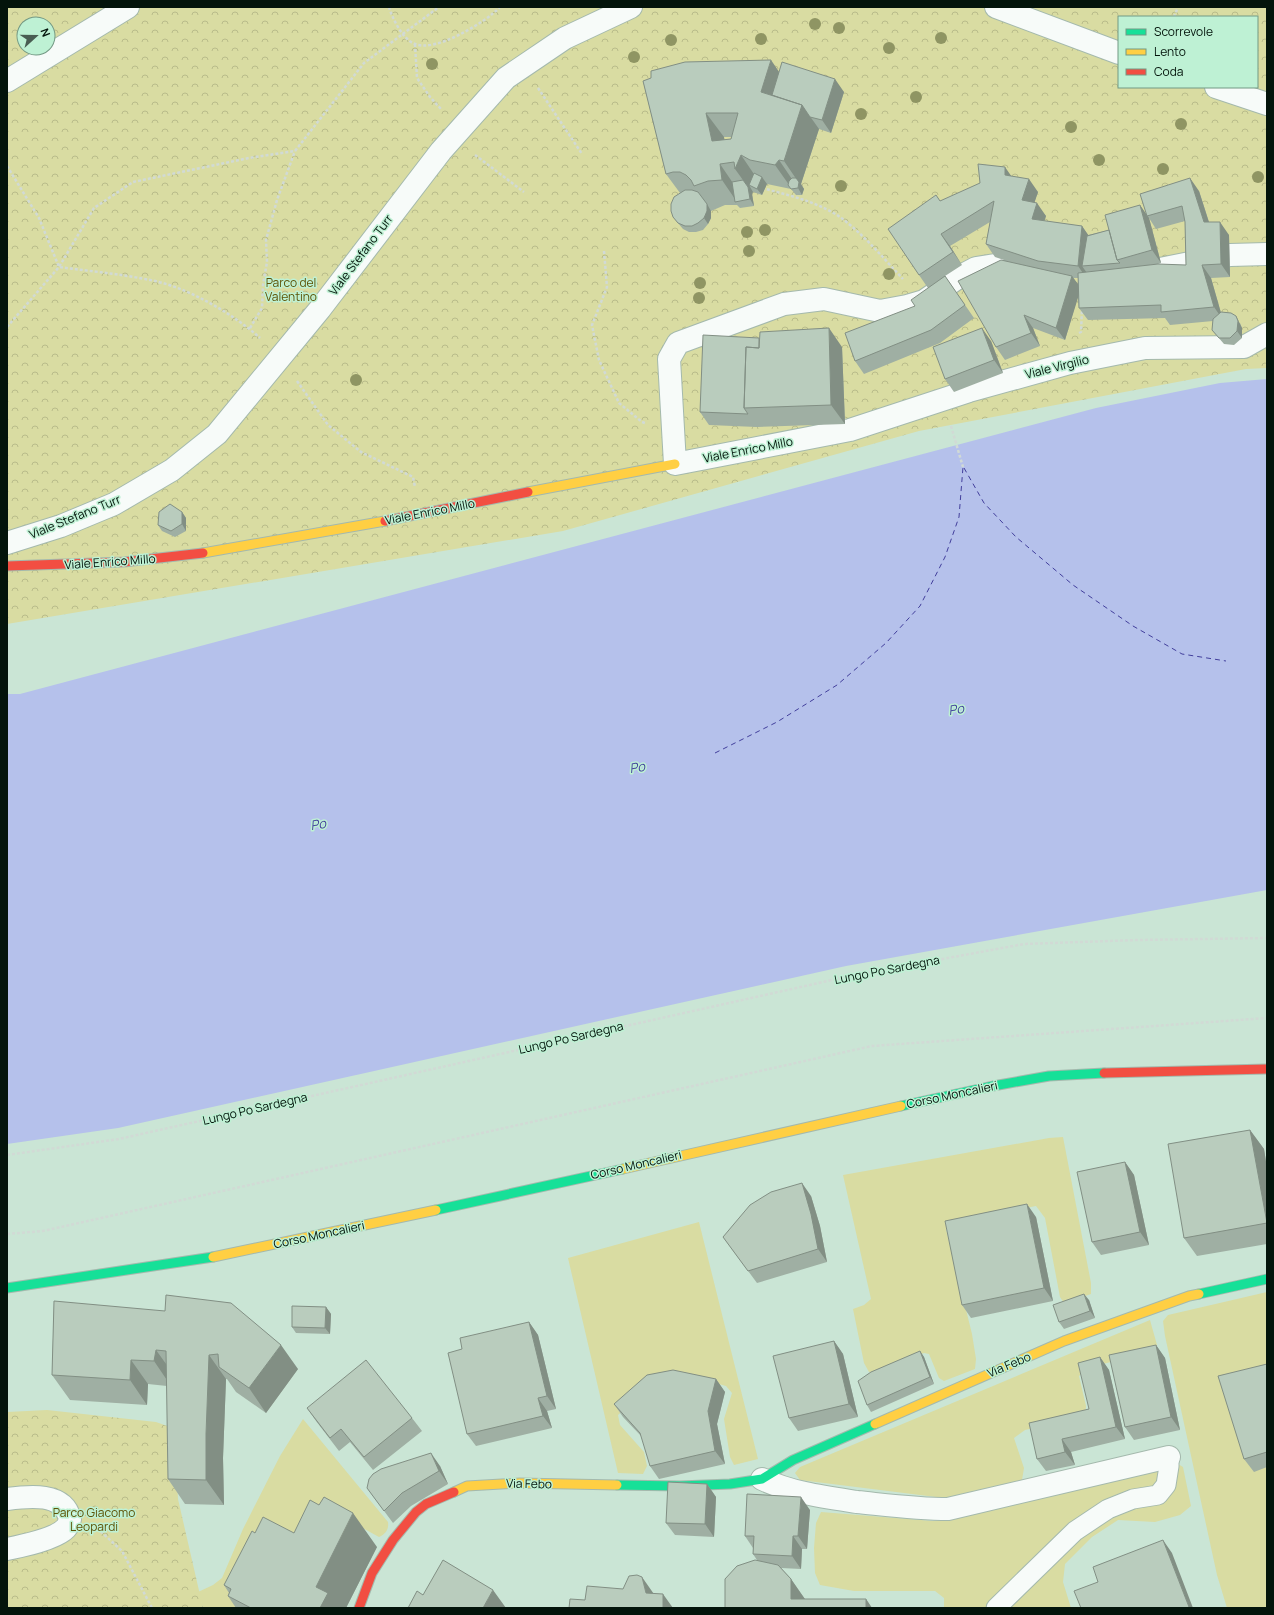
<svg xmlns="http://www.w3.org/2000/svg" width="1274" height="1615" font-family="Manrope,sans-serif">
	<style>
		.green { fill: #d9dca2 }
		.park { fill: url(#park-crowns); fill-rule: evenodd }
		.water { fill: #b5c1eb }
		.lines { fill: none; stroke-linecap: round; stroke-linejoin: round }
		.ferry { stroke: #423f9c; stroke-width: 1; stroke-dasharray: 5 4; stroke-linecap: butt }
		.lane-casing { stroke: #a4b9ad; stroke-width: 21 }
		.street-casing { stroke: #a4b9ad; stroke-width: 24 }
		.fast-casing { stroke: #a4b9ad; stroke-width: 11 }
		.slow-casing { stroke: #a4b9ad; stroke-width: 11 }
		.jam-casing { stroke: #a4b9ad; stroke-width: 11 }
		.path { stroke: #d1dad5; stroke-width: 2.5; stroke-dasharray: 3 2; stroke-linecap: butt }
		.lane { stroke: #f7fbf9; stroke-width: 19 }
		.street { stroke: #f7fbf9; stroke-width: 22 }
		.fast { stroke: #16e098; stroke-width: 9 }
		.slow { stroke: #ffcf43; stroke-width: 9 }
		.jam { stroke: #f24e42; stroke-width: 9 }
		.tree { fill: #8f9563 }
		.wall { fill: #9fafa3; fill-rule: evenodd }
		.shaded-wall { fill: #828f84 }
		.building { fill: #b9ccbd; stroke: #828f84; fill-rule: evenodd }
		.labels { text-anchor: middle; stroke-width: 3; stroke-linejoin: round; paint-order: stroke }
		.street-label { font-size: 12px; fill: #03140b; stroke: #bef1d4 }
		.park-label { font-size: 12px; fill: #5e5306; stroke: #bef1d4 }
		.water-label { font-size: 13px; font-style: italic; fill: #423f9c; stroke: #bef1d4 }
	</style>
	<defs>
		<pattern id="park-crowns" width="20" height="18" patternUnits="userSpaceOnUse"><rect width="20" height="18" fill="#d9dca2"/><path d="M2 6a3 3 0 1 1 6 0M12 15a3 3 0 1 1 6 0" fill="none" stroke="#b9bc8a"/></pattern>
	</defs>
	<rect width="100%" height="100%" fill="#cae5d5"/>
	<path class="green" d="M1063,1137L1091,1283V1294L1064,1303L1060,1297L1045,1218L1036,1206L954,1222L946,1229L972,1334L976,1359L975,1369L944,1381L939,1378L929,1354L924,1353L881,1371L869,1372L864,1363L853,1309L864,1305L871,1299L843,1175L1049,1138Z
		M699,1222L758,1459L734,1465L730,1457L724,1419L732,1393L726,1386L683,1374L655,1382L618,1415L620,1425L644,1452L647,1466L643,1474L618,1473L568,1258Z
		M1267,1292V1608H1227L1217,1575L1165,1336L1163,1321L1168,1315Z
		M1150,1320L1157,1345L1155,1353C1136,1357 1091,1363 1079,1376L1086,1406L1085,1417L1025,1430L1014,1438L1024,1468L1022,1480L944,1498L800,1480L795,1473L800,1467Z
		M303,1419L388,1522C389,1529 386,1534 379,1537L359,1526L249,1608H203L198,1592L213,1585L222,1578L243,1529L280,1456Z
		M1178,1464L1183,1467L1191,1506L1180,1515L1155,1522L1118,1520L1092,1537L1065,1564L1063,1582L1071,1608H944V1598L935,1591H854L820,1585L815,1573L814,1548L816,1523L821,1512L933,1521L955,1519Z"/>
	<path class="park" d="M7,7H1267V368L1246,369L919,431L563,531L7,624ZM1119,17H1257V87H1119ZM24,24H48V48H24Z
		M47,1410L156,1422L170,1427L175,1444L178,1499L203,1608H7V1412Z"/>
	<path class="water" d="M1267,379V890L846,966L118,1128L7,1144V694H20L1096,408L1220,383Z"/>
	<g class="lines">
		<path class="ferry" d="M964,468L984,503L1016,537L1073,585L1133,626L1182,654L1226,661
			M715,753L777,722L837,685L886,643L920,606L945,557L959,517L963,467"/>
		<defs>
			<path id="lane" d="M996,1608L1075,1531L1108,1509L1133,1499L1158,1495L1166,1485L1169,1466V1457"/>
			<path id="street" d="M996,7L1119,53
				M7,81L128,7
				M1216,87L1267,104
				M1017,270L995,265L976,268L959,277L924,301L907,306L880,311L824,299L784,304L678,343L669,359L675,464L850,430L969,391L1070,363L1145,348L1244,347L1267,334
				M1155,270L1230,255L1267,254
				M7,543L61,526L114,504L172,470L217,434L320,309L441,151L506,78L565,38L631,7
				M762,1479C792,1493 824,1497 857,1502C887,1505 917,1509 948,1509L1169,1457
				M7,1499C29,1496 64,1492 70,1519C69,1522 68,1526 66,1528C56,1539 22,1546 7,1549"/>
			<path id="fast" d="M901,1106L993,1086L1049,1076L1104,1073
				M436,1210L623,1169
				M7,1288L213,1257
				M1199,1294L1267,1279
				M617,1485L680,1486L730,1484L762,1479L793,1460L875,1424"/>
			<path id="slow" d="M528,492L675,464
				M203,553L385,521
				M623,1169L901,1106
				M213,1257L436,1210
				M875,1424L1064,1341L1189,1296L1199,1294
				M454,1492L467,1486L520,1483L617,1485"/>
			<path id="jam" d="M385,521L528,492
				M7,566L124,562L203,553
				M1104,1073L1267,1069
				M359,1608L372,1573L393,1540L416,1512L426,1504L454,1492"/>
		</defs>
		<use href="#lane" class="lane-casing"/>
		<use href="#street" class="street-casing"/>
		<use href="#fast" class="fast-casing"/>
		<use href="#slow" class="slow-casing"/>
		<use href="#jam" class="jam-casing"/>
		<path class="path" d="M389,7C392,18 403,40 415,44C435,53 486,22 500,7
			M1174,17L1178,7
			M415,44L417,78L430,97L441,109
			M538,88L582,154
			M475,155L524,192
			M7,166L39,218L59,267C89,271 120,274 150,280C187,287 232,313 260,338
			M762,188C788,195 814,201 837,215C862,232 883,258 903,279
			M604,251L607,287L592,325L599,360L619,403L642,422L645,423
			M7,327L59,267L94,208L133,182L249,158L295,151L364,63L439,7
			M250,328L262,308L263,285L267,262L266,240L277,200L295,151
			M1079,333L1081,332L1082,309
			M297,381L328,425L361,452L413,477L415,487
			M951,426L963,467
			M7,1155L119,1139L850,976L1024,944L1137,940L1267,938
			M7,1234L43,1231L872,1046L1267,1018
			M97,1528L122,1551L152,1608"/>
		<use href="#lane" class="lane"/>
		<use href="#street" class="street"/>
		<use href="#fast" class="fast"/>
		<use href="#slow" class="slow"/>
		<use href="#jam" class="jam"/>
	</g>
	<g class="tree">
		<circle cx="815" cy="24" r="6"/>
		<circle cx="839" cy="28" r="6"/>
		<circle cx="941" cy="38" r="6"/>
		<circle cx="761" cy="39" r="6"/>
		<circle cx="671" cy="40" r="6"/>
		<circle cx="889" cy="48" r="6"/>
		<circle cx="634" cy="57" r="6"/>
		<circle cx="432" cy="64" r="6"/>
		<circle cx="916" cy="97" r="6"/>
		<circle cx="861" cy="114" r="6"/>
		<circle cx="1181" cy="124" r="6"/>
		<circle cx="1071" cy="127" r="6"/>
		<circle cx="1099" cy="160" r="6"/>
		<circle cx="1163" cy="169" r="6"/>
		<circle cx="1258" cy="177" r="6"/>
		<circle cx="841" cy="186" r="6"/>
		<circle cx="765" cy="230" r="6"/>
		<circle cx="747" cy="232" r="6"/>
		<circle cx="749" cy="251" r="6"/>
		<circle cx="889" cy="274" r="6"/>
		<circle cx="700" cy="283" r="6"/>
		<circle cx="699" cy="298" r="6"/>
		<circle cx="356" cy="380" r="6"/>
	</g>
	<path class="wall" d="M779,72L844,92L831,133L819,129L801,184L804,189L802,195H796L791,189L767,184L762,195L753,192L752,194L754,206L740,208L737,205H725L711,211V218L708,224L703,230L696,232H689L683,229L673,217L680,193L666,174L643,81ZM724,137H732L731,139L724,140Z
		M1011,176L1038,192L1034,203L1046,216L1044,221L1082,226L1088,235L1109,230L1140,205L1147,216L1199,191L1209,222L1229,235L1230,277L1211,278L1221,313L1240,323L1242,328V338L1234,345L1224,344L1212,330L1213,321L1170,325L1165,318L1088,320L1079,308L1078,296L1065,340L1033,328L1040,346L1005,360L996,347L1004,260L995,257L986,244L990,222L950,246L962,265L945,276L974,318L940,343L864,374L855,361L915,306L928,288L919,275L940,201ZM1149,218L1156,229L1185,221L1186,265H1155L1161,263ZM1073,278H1078V285Z
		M991,341L1003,373L954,392L945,379Z
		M842,347L845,424L757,427L709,425L700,412Z
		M182,512L186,518V531L175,537L162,531L158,525Z
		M1250,1130L1264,1149L1267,1168V1244L1197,1256L1184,1238Z
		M1125,1162L1134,1175L1149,1245L1101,1255L1092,1242Z
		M811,1196L820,1226L827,1262L757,1283L723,1237Z
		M1036,1217L1053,1301L971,1318L962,1305Z
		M1089,1300L1095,1318L1064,1329L1059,1322Z
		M54,1301L298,1369L266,1413L236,1392L227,1379H226L223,1458L224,1505L185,1504L168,1479L167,1386L148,1384L147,1405L70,1400L52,1375Z
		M326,1307L331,1314L330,1334L296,1333L292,1327Z
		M529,1322L538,1335L556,1409L547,1411L552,1428L476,1446L467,1434L462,1349Z
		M834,1341L843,1354L858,1417L798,1431L789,1418Z
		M1156,1345L1165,1358L1180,1430L1134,1440L1125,1427Z
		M920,1351L924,1357L934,1384L871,1412L867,1405Z
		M1100,1357L1109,1370L1125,1439L1071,1452L1075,1465L1046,1471L1037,1459L1089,1409Z
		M1267,1364V1467L1254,1472L1244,1459Z
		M716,1379L725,1392L717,1424L725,1464L659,1479L650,1466L642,1437L623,1417L614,1404Z
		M307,1408L412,1418L422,1431L373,1470L350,1442L339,1451L316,1421Z
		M440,1466L448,1484L411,1506L393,1523L367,1488Z
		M707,1484L716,1497L714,1537L675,1535L666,1523Z
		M810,1510L807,1549H802L801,1569L781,1568L791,1579L805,1599H866L872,1608H725L757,1560L753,1554V1548L745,1536Z
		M255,1533L377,1547L346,1608H236L228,1596L229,1593L224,1585Z"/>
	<path class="shaded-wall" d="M771,60L788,85L781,107L761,92Z
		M835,79L844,92L831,133L822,120Z
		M802,105L819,129L801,184L804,189L802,195L798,188L799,183L784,161Z
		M706,113L724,137L729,162L712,141Z
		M741,155L758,180L749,185L753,192L752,194L754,206L750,199L748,187L735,169Z
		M779,160L796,185L792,189L775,165Z
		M720,164L737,189V202L722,180Z
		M1005,167L1014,180L1005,175Z
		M762,177L767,184L762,195L757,189Z
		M1190,178L1199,191L1213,235L1204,222Z
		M1029,179L1038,192L1031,213L1022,200Z
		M1037,203L1046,216L1041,232L1032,219Z
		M707,204L711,211V218L708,224L704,218Z
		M1140,205L1149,218L1161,263L1152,250Z
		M1220,222L1229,235L1230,277L1221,264Z
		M1082,226L1091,239L1082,266L1087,273V279L1078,266Z
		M941,234L950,246L962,265L953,252Z
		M1202,265L1211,278L1223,320L1214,307Z
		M1072,276L1081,288L1065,340L1056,328Z
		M1024,315L1033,328L1040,346L1031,333Z
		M1236,316L1242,328V338L1237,331Z
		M829,328L842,347L845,424L831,405Z
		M982,328L991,341L1003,373L994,360Z
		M182,512L186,518V531L182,524Z
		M1250,1130L1264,1149L1267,1168V1223Z
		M1125,1162L1134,1175L1149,1245L1140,1232Z
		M802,1183L811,1196L820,1226L827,1262L818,1249Z
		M1027,1204L1036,1217L1053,1301L1044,1288Z
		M1084,1294L1089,1300L1095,1318L1090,1311Z
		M326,1307L331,1314L330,1334L325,1328Z
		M529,1322L538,1335L556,1409L547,1396Z
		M834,1341L843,1354L858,1417L849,1404Z
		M281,1345L298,1369L266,1413L249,1388Z
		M1156,1345L1165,1358L1180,1430L1171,1417Z
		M156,1350L174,1375L171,1386L154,1361Z
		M920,1351L924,1357L934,1384L930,1377Z
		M209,1355L226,1379L223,1458L224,1505L206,1480V1434Z
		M1100,1357L1109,1370L1125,1439L1116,1427Z
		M131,1360L148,1384L147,1405L130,1380Z
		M716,1379L725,1392L717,1424L725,1464L715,1451L708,1411Z
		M538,1398L547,1411L552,1428L543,1416Z
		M1062,1439L1071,1452L1075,1465L1065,1452Z
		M431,1453L440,1466L448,1484L439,1471Z
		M707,1484L716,1497L714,1537L705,1524Z
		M801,1497L810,1510L807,1549L798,1536Z
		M353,1513L377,1547L346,1608H320L316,1587Z
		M793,1536L802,1549L801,1569L792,1556Z
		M1163,1540L1172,1553L1193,1608H1189V1607Z
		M642,1577L663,1607V1594L673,1608H656L646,1593Z
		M791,1579L811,1608L791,1599Z
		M493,1590L506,1608H483Z
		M866,1599L872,1608H866Z"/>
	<path class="building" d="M771,60L761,92L802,105L784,161L779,160L775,165L750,160L741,155L735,169L734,162L720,164L722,180L708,181L694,186L691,180L686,175L680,172H673L666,174L643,81L651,78V71L685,62ZM706,113H738L731,139L712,141Z
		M782,62L835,79L822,120L810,117L802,105L772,95Z
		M978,164L1005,167V175L1029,179L1022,200L1037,203L1032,219L1082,226L1078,266L1038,261L986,244L994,201L941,234L953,252L919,275L888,229L936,195L940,201L980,183Z
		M754,173L762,177L757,189L749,185Z
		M792,178H796L799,182L798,188L791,189L788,185L789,181Z
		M1190,178L1204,222H1220L1221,264L1202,265L1214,307L1161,312V305L1079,308L1078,273L1158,264L1186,265L1185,222L1182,206L1147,216L1140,194Z
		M743,180L748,187L750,199L735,202L732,182Z
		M685,190H692L698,192L707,204V211L704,218L698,223L692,226H685L678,223L673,217L671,211V204L674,197Z
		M1140,205L1152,250L1117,260L1105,215Z
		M1109,230L1117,260L1120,263L1082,266L1087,236Z
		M1001,260L1072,276L1056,328L1024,315L1031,333L996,347L958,281Z
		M945,276L965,305L931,330L855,361L845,333L915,306L911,300Z
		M1221,312L1231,313L1236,316L1238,321L1237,331L1230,338H1219L1212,330L1213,319Z
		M829,328L831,405L744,408L746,347L759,348L760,332Z
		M982,328L994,360L945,379L933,347Z
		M703,335L759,338V348L746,347L744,408L748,414L700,412Z
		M170,504L182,512V524L171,531L158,525L159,512Z
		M1250,1130L1267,1223L1184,1238L1168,1144Z
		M1125,1162L1140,1232L1092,1242L1077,1172Z
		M802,1183L811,1214L818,1249L748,1271L723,1237L750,1205L771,1192Z
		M1027,1204L1044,1288L962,1305L945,1221Z
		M1084,1294L1090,1311L1059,1322L1053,1305Z
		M166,1295L231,1303L281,1345L249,1388L219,1367L218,1354L209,1355L206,1434V1480L168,1479L166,1351L156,1350L154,1361L131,1360L130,1380L52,1375L54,1301L165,1311Z
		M292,1306L326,1307L325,1328L292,1327Z
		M529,1322L547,1396L538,1398L543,1416L467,1434L448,1353L462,1349L460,1338Z
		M834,1341L849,1404L789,1418L773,1356Z
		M1156,1345L1171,1417L1125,1427L1109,1355Z
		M920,1351L930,1377L867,1405L858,1381L871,1372Z
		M1100,1357L1116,1427L1062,1439L1065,1452L1037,1459L1029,1423L1089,1409L1078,1363Z
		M366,1360L412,1418L364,1457L341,1429L330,1438L307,1408Z
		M1267,1364V1452L1244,1459L1218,1376Z
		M673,1370L716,1379L708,1411L715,1451L650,1466L640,1433L614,1404L647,1375Z
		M431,1453L439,1471L402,1493L384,1511L367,1488L369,1479L373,1474L381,1469Z
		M668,1482L707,1484L705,1524L666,1523Z
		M747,1494L801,1497L798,1536H793L792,1556L753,1554L754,1536H745Z
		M324,1497L353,1513L316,1587L328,1593L320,1608H251L228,1596L231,1589L224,1585L252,1531L255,1533L263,1517L294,1533L310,1500L319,1505Z
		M1163,1540L1189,1607L1187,1608H1081L1074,1591L1098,1582L1093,1567Z
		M443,1560L493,1590L483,1608H408L417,1591L423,1595Z
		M755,1560L778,1565L791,1579V1599H866V1608H725V1579L737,1566Z
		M637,1575L642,1577L646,1593L663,1594V1608H569L570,1599L585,1600L587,1586L623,1589L629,1576Z"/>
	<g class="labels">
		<g class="street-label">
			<text transform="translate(361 255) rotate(-53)" y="4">Viale Stefano Turr</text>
			<text transform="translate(1057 367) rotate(-14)" y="4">Viale Virgilio</text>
			<text transform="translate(748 450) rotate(-11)" y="4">Viale Enrico Millo</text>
			<text transform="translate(430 512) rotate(-11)" y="4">Viale Enrico Millo</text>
			<text transform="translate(75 517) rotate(-22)" y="4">Viale Stefano Turr</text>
			<text transform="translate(110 562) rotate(-4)" y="4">Viale Enrico Millo</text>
			<text transform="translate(887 970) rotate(-11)" y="4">Lungo Po Sardegna</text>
			<text transform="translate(571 1038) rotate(-13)" y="4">Lungo Po Sardegna</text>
			<text transform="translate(952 1095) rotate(-12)" y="4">Corso Moncalieri</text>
			<text transform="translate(255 1109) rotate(-13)" y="4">Lungo Po Sardegna</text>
			<text transform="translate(636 1165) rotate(-13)" y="4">Corso Moncalieri</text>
			<text transform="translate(319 1235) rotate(-12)" y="4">Corso Moncalieri</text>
			<text transform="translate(1009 1365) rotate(-23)" y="4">Via Febo</text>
			<text transform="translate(529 1484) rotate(1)" y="4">Via Febo</text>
		</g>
		<g class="park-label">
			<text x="291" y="287">Parco del<tspan x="291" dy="14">Valentino</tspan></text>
			<text x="94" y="1517">Parco Giacomo<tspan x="94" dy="14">Leopardi</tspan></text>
		</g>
		<g class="water-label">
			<text transform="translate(956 709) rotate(-10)" y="5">Po</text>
			<text transform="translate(637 767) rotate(-10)" y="5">Po</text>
			<text transform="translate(318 824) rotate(-10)" y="5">Po</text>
		</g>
	</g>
	<rect width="1274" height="1615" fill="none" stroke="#03140b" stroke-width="16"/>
	<rect x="1118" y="16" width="140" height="72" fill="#bef1d4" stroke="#739984"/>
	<rect x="1126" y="29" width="20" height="6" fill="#16e098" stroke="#739984"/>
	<text x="1154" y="36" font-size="12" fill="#03140b">Scorrevole</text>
	<rect x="1126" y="49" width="20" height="6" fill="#ffcf43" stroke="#739984"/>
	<text x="1154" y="56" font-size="12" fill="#03140b">Lento</text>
	<rect x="1126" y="69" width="20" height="6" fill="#f24e42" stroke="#739984"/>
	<text x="1154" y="76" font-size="12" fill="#03140b">Coda</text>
	<g transform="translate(36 36) rotate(69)"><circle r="19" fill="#bef1d4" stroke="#739984"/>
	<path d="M0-3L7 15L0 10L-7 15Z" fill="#495d52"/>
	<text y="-6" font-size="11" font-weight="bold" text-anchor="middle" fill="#03140b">N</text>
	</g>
</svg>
